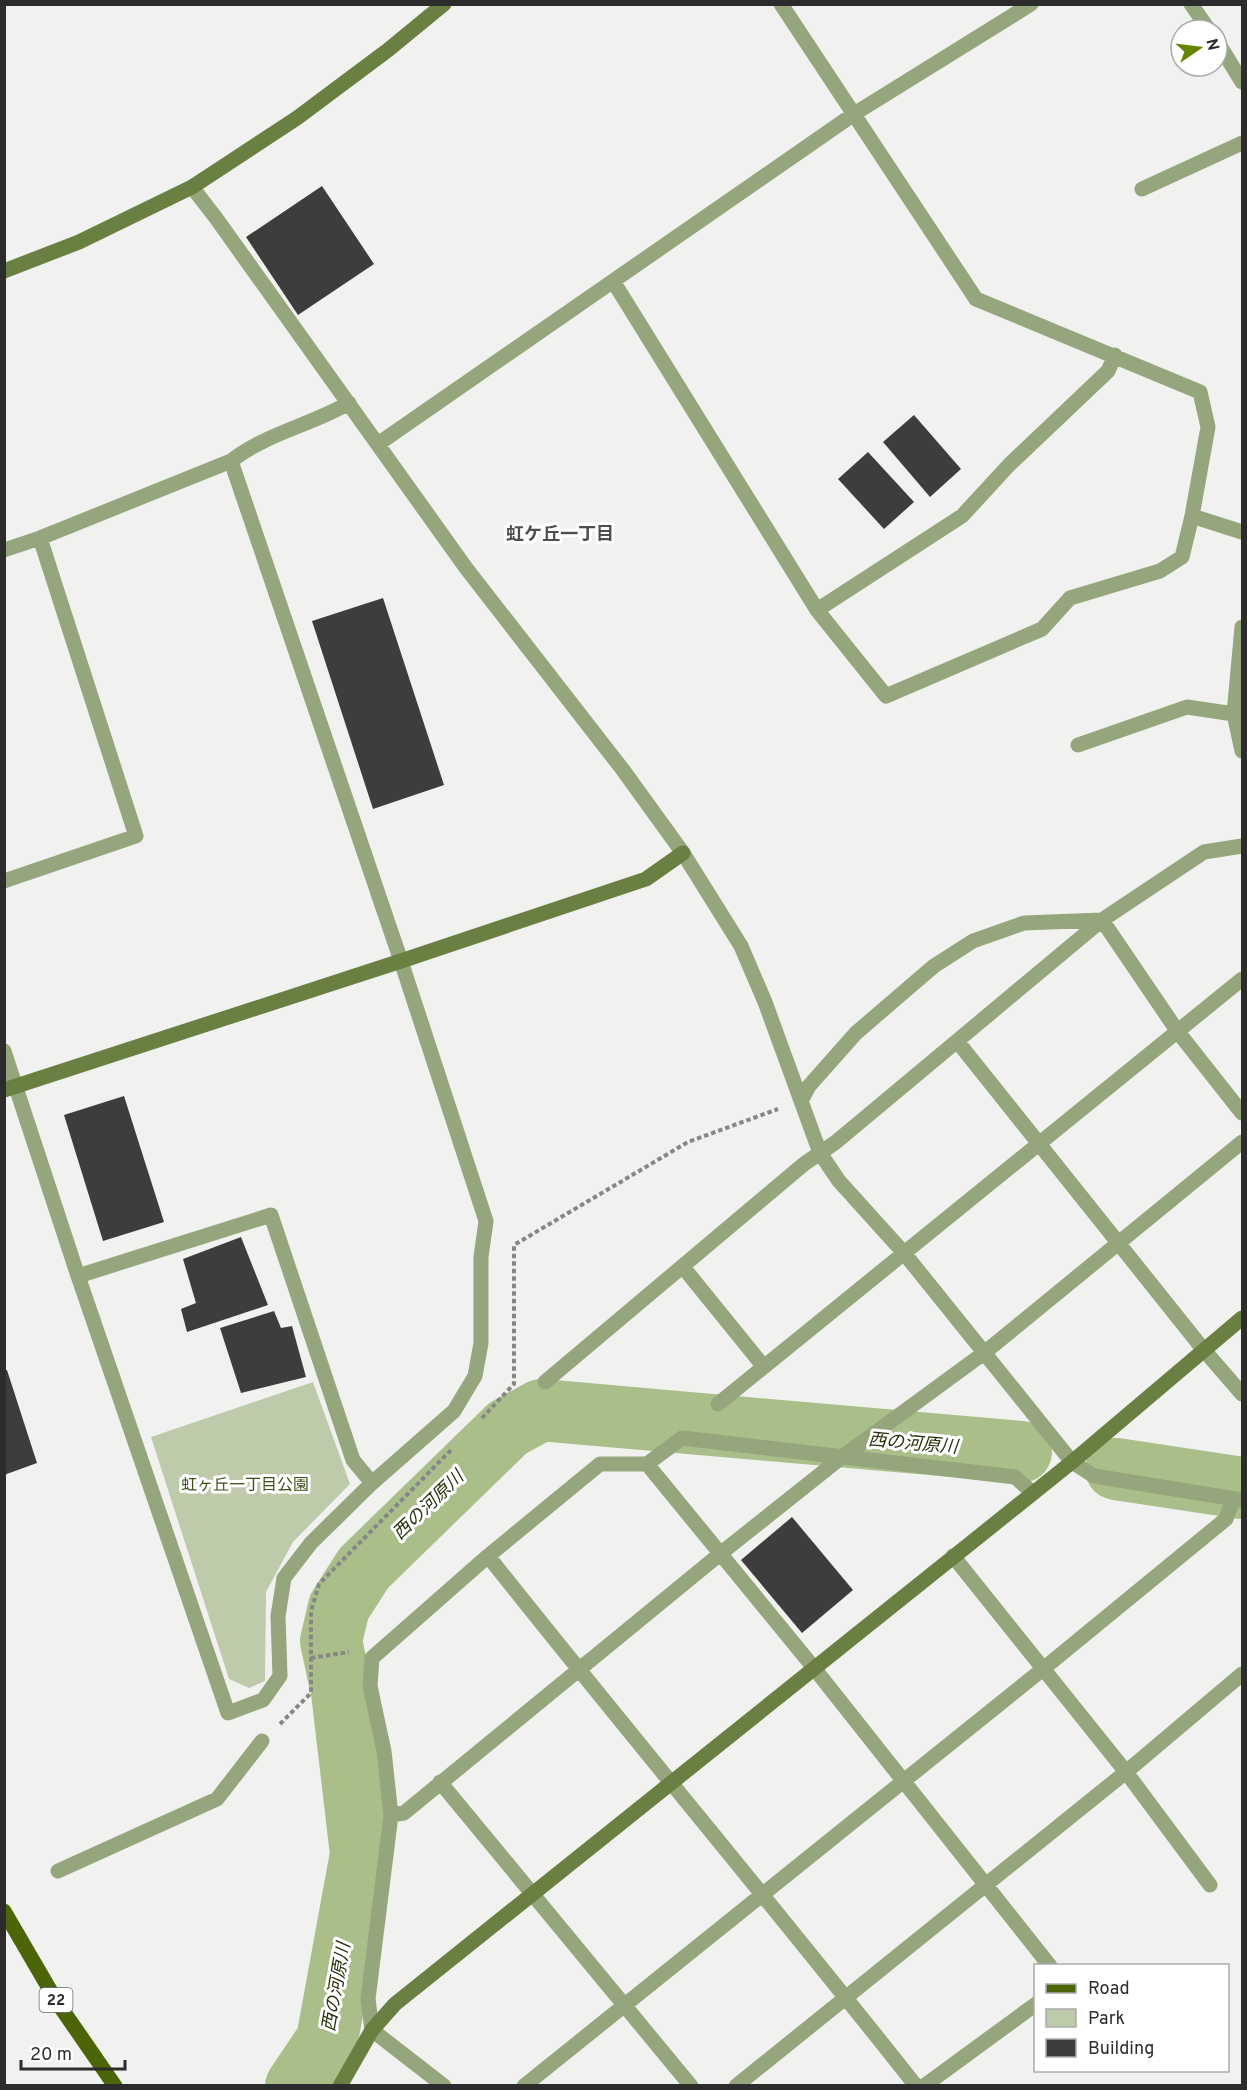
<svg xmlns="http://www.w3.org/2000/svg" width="1247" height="2090" font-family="Overpass,'Noto Sans JP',sans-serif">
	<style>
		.green { fill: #becbab }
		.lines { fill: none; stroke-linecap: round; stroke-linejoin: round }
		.river { stroke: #aabe8a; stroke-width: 62 }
		.building { fill: #3d3e3c }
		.path { stroke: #868785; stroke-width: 4; stroke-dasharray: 4.5 3; stroke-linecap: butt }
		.street { stroke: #95a57c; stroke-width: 15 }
		.secondary { stroke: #6a8042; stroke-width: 15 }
		.primary { stroke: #4c6509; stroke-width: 15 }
		.labels { text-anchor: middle; stroke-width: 6; stroke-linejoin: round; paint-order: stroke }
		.shield { fill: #fff; stroke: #6b6b6b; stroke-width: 1.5 }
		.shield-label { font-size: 15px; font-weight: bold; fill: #2b2c2b }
		.park-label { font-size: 16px; fill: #3d4f17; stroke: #fff }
		.neighbourhood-label { font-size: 18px; font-weight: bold; fill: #4e4f4d; stroke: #fff }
		.water-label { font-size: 18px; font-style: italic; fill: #26320b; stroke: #fff }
	</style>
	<rect width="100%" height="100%" fill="#f1f2ef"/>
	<path class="green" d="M313,1382L350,1484L293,1542L266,1592L265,1681L249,1688L229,1679L151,1437Z"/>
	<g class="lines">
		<path class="river" d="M1116,1469L1242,1488
			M296,2086L327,2040L361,1854L342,1692L331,1641L339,1607L364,1568L508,1428L541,1410L1021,1452"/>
	</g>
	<path class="building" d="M322,186L374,264L298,315L246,237Z
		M914,415L961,469L930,497L883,442Z
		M868,452L914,502L884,529L838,479Z
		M383,598L444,785L373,809L312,621Z
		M124,1096L164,1222L103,1241L64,1115Z
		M241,1237L268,1305L187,1332L181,1309L196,1303L183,1259Z
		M274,1311L281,1328L292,1326L306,1377L241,1393L220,1328Z
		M7,1370L37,1463L4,1475V1371Z
		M792,1517L853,1590L802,1633L741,1560Z"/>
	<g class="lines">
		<path class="path" d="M482,1418L514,1384V1245L688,1142L778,1109
			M311,1658L349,1652
			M280,1724L311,1693V1611L319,1584L452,1449"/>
		<path class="street" d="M1191,4L1209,30
			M1217,41L1242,82
			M192,187L216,218L466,568L623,770L683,853L741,946L765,1002L820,1153L839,1181L904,1253L1072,1462L1094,1476L1242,1500
			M1142,189L1242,143
			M613,281L817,610L886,696L1042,629L1070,598L1160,571L1182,557L1192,516L1208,427L1200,392L976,299L781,4
			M378,444L854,114L1031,4
			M1192,516L1242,532
			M4,550L40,538L231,461C265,434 311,425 349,403
			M817,610L962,516L1009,465L1108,371L1115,355
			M1242,627L1234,714L1242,751
			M1078,745L1187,707L1234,714
			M4,881L136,836L40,538
			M957,1041L1203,1349L1242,1394
			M4,1051L78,1276L228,1713L263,1700L280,1676L278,1616L284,1578L311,1543L372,1483L454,1411L475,1376L481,1343V1257L486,1221L401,961L231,461
			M801,1101L809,1086L856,1033L934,966L973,941L1024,923L1102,920L1204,852L1242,846
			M683,1267L764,1367
			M78,1276L271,1215L353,1460L372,1483
			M545,1382L804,1164L836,1142L1102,920L1178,1032L1242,1113
			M718,1404L1242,979
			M1033,1493L1015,1477L682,1438L647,1464L814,1668L1050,1966
			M488,1556C629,1734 775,1907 916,2086
			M953,1556L1126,1772L1210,1885
			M440,1782L691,2086
			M391,1815L404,1813L720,1554L842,1457L984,1353L1242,1142
			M58,1871L217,1799L262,1741
			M444,2086L372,2030L368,1999L391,1815L384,1751L370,1686L372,1658L488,1556L600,1464H647
			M524,2086L1043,1669L1226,1519L1233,1499
			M736,2086L1126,1772L1242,1674
			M924,2086L1036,2004"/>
		<path class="secondary" d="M4,271L79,242L192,187L297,118L388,50L444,4
			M4,1090L401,961L646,879L683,853
			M340,2086L372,2030L395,2004L1072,1462L1242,1318"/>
		<path class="primary" d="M4,1911L57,2002L115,2086"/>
	</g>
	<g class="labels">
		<rect class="shield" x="39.5" y="1988" width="33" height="24" rx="4.5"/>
		<g class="shield-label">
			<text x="56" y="2005">22</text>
		</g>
		<g class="park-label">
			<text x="245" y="1490">虹ヶ丘一丁目公園</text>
		</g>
		<g class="neighbourhood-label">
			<text x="560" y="540">虹ケ丘一丁目</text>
		</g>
		<g class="water-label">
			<text transform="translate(913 1443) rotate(5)" y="6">西の河原川</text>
			<text transform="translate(428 1505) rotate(-44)" y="6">西の河原川</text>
			<text transform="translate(336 1987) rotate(-80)" y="6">西の河原川</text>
		</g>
	</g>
	<rect width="1247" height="2090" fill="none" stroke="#2b2c2b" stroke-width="12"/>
	<rect x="1034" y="1964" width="195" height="108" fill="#ffffff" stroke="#aaabaa" stroke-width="1.5"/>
	<rect x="1046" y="1984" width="30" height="9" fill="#4c6509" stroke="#aaabaa" stroke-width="1.5"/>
	<text x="1088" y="1994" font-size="18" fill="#2b2c2b">Road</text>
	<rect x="1046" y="2009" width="30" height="18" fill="#becbab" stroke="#aaabaa" stroke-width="1.5"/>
	<text x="1088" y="2024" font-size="18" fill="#2b2c2b">Park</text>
	<rect x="1046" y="2039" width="30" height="18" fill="#3d3e3c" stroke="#aaabaa" stroke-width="1.5"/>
	<text x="1088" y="2054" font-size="18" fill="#2b2c2b">Building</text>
	<g transform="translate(1199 48) rotate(76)"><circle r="28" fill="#ffffff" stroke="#aaabaa" stroke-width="1.5"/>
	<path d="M0-4.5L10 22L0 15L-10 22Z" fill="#658603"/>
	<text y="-9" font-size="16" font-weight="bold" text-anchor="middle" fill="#2b2c2b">N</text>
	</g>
	<path d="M21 2060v9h104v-9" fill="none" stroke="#2b2c2b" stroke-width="3"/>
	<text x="30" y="2060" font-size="18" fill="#2b2c2b" stroke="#ffffff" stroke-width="4.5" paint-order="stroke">20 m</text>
</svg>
